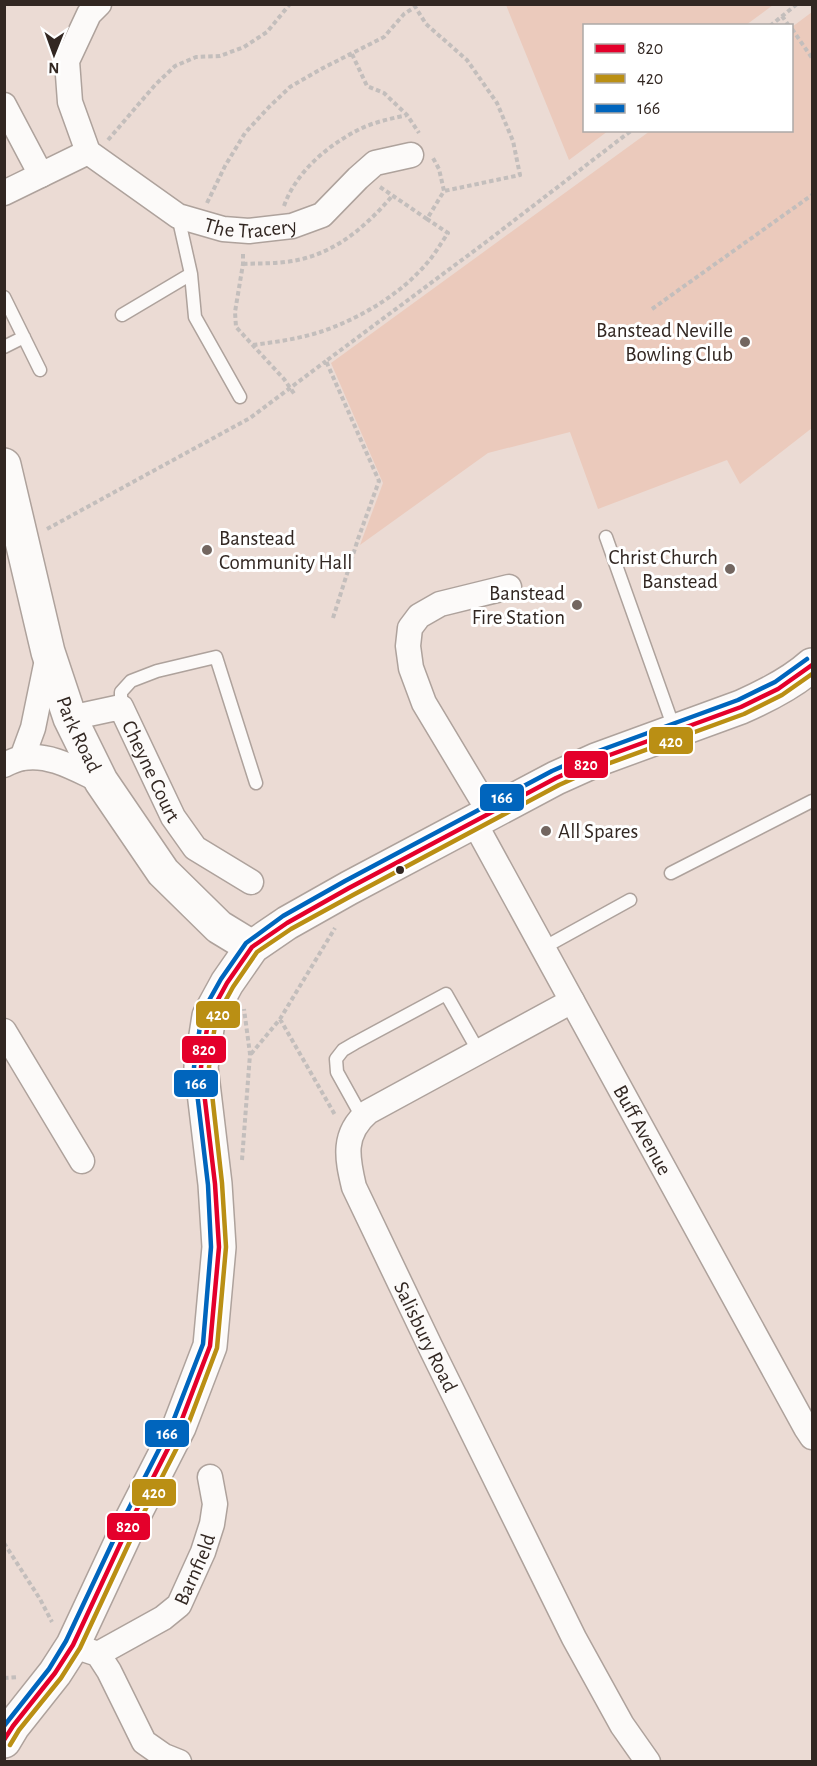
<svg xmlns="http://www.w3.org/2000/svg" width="817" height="1766" font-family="'Alegreya Sans',sans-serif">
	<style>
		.green { fill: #ebcabc }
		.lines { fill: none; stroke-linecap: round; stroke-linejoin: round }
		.lane-casing { stroke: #aea29c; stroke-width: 15 }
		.street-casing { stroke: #aea29c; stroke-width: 27 }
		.secondary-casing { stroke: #aea29c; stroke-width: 36 }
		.path { stroke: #c3bebc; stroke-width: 4; stroke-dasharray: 4.5 3; stroke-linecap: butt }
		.lane { stroke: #fcfaf9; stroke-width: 12 }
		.street { stroke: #fcfaf9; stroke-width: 24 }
		.secondary { stroke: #fcfaf9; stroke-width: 33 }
		.bus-1-casing { stroke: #fff; stroke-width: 9 }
		.bus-2-casing { stroke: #fff; stroke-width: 9 }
		.bus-3-casing { stroke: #fff; stroke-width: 9 }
		.bus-1 { stroke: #e4002b; stroke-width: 4.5 }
		.bus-2 { stroke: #ba8f14; stroke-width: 4.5 }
		.bus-3 { stroke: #0065bd; stroke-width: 4.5 }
		.poi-dot { fill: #736660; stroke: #fff; stroke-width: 2 }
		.bus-dot { fill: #322722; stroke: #fff; stroke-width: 2 }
		.labels { text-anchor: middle; stroke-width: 6; stroke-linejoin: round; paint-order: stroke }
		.street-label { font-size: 21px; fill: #322722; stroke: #fff }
		.poi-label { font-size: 21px; fill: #322722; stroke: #fff; text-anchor: end }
		.line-badge { stroke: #fff; stroke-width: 2 }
		.badge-label { font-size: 16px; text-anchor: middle; font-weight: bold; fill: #fff }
	</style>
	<rect width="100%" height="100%" fill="#ebdbd4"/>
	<path class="green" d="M506,5H773L746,25L584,26V130L608,131L569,160Z
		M812,12V428L740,484L727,460L598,509L570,432L488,453L360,545L383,483L331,363L650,131L792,130V27Z"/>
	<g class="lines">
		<defs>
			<path id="lane" d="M178,216L191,274L195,317L240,397
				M4,297L40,370
				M122,315L191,274
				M4,347L24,337
				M606,537L675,731
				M121,707V692L131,681L157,671L216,657L256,783
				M671,873L812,801
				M543,948L630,900
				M362,1117L337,1072L336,1059L343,1050L355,1043L446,994L479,1052"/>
			<g id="street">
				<path id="s1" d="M99,4L89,14L67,61L70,102L88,152L178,216L223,229L249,231L292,226L322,215L358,178L375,163L411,155"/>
				<path d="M4,105L41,175"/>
				<path d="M4,193L88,152"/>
				<path id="s2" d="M70,718L121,707L173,817L195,848L251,882"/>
				<path d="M22,758L33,728L48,655"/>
				<path d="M4,765C10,762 17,759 23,758C50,753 77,770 101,781"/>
				<path d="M490,813L424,703L411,668L408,646L410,628L419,616L440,604L509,587"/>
				<path id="s3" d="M474,822L806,1428L812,1437"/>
				<path id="s4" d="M572,1001L368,1112C342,1134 347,1158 354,1187L430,1346L574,1638L622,1725L648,1762"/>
				<path d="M4,1031L82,1161"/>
				<path d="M83,1649L98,1654L109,1671L144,1742L164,1756L179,1762"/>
				<path id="s5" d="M98,1654L163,1618L179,1605L203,1552L212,1524L215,1504L210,1477"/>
			</g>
			<g id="secondary">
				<path id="s6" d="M4,465L48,652L70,718L101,781L163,872L219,927L252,947"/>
				<path d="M4,1741L13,1726L55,1673L73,1645L131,1521L179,1427L210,1346L219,1247L215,1184L201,1067L209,1016L227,983L252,947L287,923L349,888L556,778L596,760L741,707C766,696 792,683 812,665"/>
			</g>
		</defs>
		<use href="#lane" class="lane-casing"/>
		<use href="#street" class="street-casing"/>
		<use href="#secondary" class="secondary-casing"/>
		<path class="path" d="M414,5L426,24L467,60L497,103L513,141L520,175L444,191
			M782,16L789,26
			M770,26L797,4
			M792,29L812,58
			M352,54L367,86L384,93L407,115L419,133
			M108,140L155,85L175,66L196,57L220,56L244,47L267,32L290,4
			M380,187L427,219L444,191L439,169L433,158
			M207,203L225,166L245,133L269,107L290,87L323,68L384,37L404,14L415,7
			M284,206C296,172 327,146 358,130C373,122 390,119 407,115
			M243,254V264L235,312L236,327L284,379L295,395
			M243,264C257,263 271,264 285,262C331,257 364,229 393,195
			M652,309L812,195
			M253,345C275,342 298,339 320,332C359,319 400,295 427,263C435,254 441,243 448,233L427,219
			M47,529L250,418L326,361
			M333,618L358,539L379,481L326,361L486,242L632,130
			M280,1019L335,1115
			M251,1054L280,1019L335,928
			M242,1160L250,1054L244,1009
			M4,1543L40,1599L52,1622
			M4,1678L18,1677"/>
		<use href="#lane" class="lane"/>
		<use href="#street" class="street"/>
		<use href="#secondary" class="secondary"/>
		<defs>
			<path id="bus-1" d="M4,1740L13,1726L55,1673L73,1645L131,1521L179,1427L210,1346L219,1247L215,1184L201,1067L209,1016L227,983L252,947L287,923L349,888L556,778L596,760L741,707L778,689L812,665"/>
			<path id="bus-2" d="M10,1745L19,1730L61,1678L80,1648L138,1524L186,1430L217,1348L226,1247L222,1183L209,1067L216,1018L233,987L257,952L291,929L353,895L559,785L599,767L744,714L782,695L812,674"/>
			<path id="bus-3" d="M4,1726L49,1669L66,1641L124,1518L172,1424L203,1344L211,1247L208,1185L194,1067L202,1013L221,979L246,943L283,916L345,881L552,771L593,753L738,700L775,682L807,659"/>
		</defs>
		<use href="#bus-1" class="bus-1-casing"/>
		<use href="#bus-2" class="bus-2-casing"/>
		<use href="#bus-3" class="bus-3-casing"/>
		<use href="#bus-1" class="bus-1"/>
		<use href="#bus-2" class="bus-2"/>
		<use href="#bus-3" class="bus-3"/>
	</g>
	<g class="poi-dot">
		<circle cx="745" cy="342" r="6"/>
		<circle cx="207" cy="550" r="6"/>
		<circle cx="730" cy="569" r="6"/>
		<circle cx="577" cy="605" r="6"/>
		<circle cx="546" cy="831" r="6"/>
	</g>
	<circle class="bus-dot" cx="400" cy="870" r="5"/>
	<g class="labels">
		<g class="street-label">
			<text dy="7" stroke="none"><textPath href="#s1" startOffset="345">The Tracery</textPath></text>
			<text dy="7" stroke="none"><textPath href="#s6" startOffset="280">Park Road</textPath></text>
			<text dy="7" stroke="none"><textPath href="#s2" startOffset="123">Cheyne Court</textPath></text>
			<text dy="7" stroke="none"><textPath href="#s3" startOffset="351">Buff Avenue</textPath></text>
			<text dy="7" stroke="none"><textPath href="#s4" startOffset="480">Salisbury Road</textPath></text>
			<text dy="7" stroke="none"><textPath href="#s5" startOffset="134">Barnfield</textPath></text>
		</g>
		<g class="poi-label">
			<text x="733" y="337">Banstead Neville<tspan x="733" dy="24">Bowling Club</tspan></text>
			<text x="219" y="545" text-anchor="start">Banstead<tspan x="219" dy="24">Community Hall</tspan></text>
			<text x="718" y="564">Christ Church<tspan x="718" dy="24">Banstead</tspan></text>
			<text x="565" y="600">Banstead<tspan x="565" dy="24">Fire Station</tspan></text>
			<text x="558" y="838" text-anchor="start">All Spares</text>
		</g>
	</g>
	<g class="line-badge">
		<rect x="648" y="726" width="46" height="29" rx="6" fill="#ba8f14"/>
		<rect x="563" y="750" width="46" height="29" rx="6" fill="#e4002b"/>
		<rect x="479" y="783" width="46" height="29" rx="6" fill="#0065bd"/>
		<rect x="195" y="1000" width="46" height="29" rx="6" fill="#ba8f14"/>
		<rect x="181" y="1035" width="46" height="29" rx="6" fill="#e4002b"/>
		<rect x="173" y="1069" width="46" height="29" rx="6" fill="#0065bd"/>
		<rect x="144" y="1419" width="46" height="29" rx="6" fill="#0065bd"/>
		<rect x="131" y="1478" width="46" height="29" rx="6" fill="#ba8f14"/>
		<rect x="106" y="1512" width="45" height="29" rx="6" fill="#e4002b"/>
	</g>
	<g class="badge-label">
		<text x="671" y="747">420</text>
		<text x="586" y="770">820</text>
		<text x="502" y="803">166</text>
		<text x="218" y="1020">420</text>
		<text x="204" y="1055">820</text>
		<text x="196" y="1089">166</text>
		<text x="167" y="1439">166</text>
		<text x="154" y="1498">420</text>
		<text x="128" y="1532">820</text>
	</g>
	<rect width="817" height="1766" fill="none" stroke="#322722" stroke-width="12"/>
	<rect x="583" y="24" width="210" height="108" fill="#ffffff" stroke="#ada9a7" stroke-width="1.5"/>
	<rect x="595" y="44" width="30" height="9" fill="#e4002b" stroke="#ada9a7" stroke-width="1.5"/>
	<text x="637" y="54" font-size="18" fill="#322722">820</text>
	<rect x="595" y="74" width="30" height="9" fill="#ba8f14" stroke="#ada9a7" stroke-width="1.5"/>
	<text x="637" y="84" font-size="18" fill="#322722">420</text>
	<rect x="595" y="104" width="30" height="9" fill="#0065bd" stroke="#ada9a7" stroke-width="1.5"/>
	<text x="637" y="114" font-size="18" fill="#322722">166</text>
	<g transform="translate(54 54) rotate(181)" stroke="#ffffff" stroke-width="4.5" paint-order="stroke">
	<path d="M0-4.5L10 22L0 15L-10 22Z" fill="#322722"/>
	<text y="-9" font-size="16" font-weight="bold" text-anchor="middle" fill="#322722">N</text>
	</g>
</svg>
